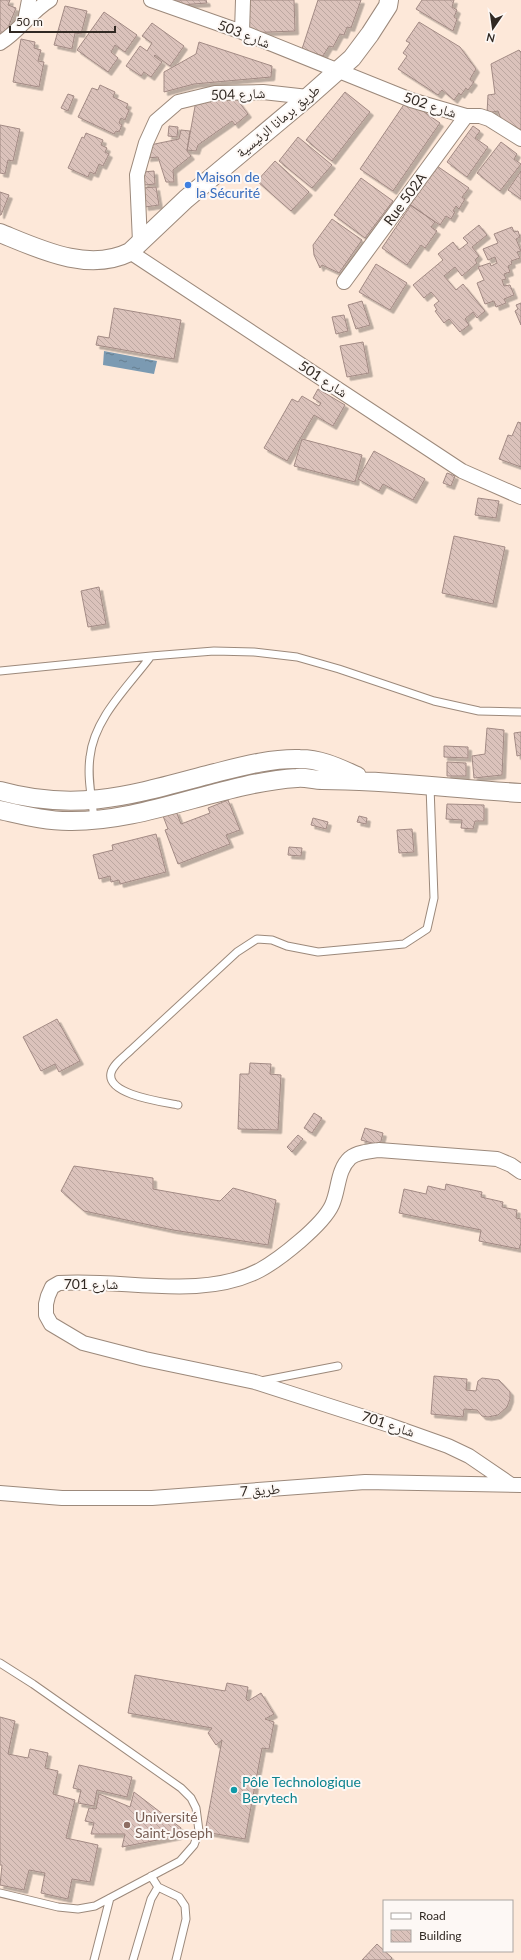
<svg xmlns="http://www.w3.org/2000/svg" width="521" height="1960" font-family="Lato,'Noto Naskh Arabic',sans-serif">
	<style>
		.water { fill: url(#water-ripples) }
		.building { fill: url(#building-back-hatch); stroke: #a28a84; filter: url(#shadow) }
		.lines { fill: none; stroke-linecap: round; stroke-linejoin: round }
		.service-casing { stroke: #9c897b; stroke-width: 9 }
		.minor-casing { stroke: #9c897b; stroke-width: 16 }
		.tertiary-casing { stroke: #9c897b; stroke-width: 20 }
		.service { stroke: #fff; stroke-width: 7 }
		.minor { stroke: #fff; stroke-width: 14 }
		.tertiary { stroke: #fff; stroke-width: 18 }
		.shop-dot { fill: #3f7fe0; stroke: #fdf8f5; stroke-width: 1.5 }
		.culture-dot { fill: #0f9aa8; stroke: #fdf8f5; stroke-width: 1.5 }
		.education-dot { fill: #8d6e63; stroke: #fdf8f5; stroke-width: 1.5 }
		.labels { text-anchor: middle; stroke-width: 4; stroke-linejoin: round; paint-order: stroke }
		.street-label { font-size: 14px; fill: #312923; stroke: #fdf8f5 }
		.shop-label { font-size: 14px; fill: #366cbe; stroke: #fdf8f5; text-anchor: start }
		.culture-label { font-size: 14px; fill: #0d838f; stroke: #fdf8f5; text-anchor: start }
		.education-label { font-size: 14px; fill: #785e54; stroke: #fdf8f5; text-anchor: start }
	</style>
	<defs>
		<pattern id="water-ripples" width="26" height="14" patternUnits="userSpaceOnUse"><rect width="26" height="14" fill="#7b9ab2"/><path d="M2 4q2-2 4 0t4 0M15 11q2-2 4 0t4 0" fill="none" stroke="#657e90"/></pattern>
		<pattern id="building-back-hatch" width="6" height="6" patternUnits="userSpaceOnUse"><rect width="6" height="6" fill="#dbc2bb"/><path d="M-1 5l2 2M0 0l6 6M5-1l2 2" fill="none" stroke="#bca7a0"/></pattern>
		<filter id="shadow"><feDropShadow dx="3.5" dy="3.5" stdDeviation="0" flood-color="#0004"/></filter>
	</defs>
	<rect width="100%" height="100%" fill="#fde8d9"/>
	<path class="water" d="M104,351L157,361L154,374L103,365Z"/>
	<path class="building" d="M0,0H10L8,5L16,8L3,40L0,39Z
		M168,0H206L207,3L180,5V2L169,3Z
		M246,0H294L295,31L246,33Z
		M318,0H361L351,28L347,27L344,35L340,34L333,47L329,46L323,56L314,53V56L301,52Z
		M422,0H454L452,7L457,10L454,17L457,19L453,31L416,9Z
		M65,6L87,11L81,34L75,33L72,49L54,45Z
		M104,12L137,35L125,52L115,45L111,52L118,58L108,72L77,50Z
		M419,22L460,47L476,69L470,79L474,82L468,90L466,88L461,95L459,93L454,100L442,90L438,95L398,69L407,56L403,53L410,43L406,41Z
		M152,23L184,46L170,66L155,55L154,56L162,62L151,77L144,72L141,76L126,66L140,46L147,51L152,43L142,36Z
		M21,39L35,42L34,48L41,50L38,61L44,62L39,87L13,82Z
		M199,42L272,66L271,77L194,84L164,92V72L196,54Z
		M519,50L521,52V130L501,119L498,111L487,113L488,95L495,94L491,64Z
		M100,85L115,92L113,97L128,104L126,108L129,110L125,120L121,118L119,123L122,125L119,132L116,131L114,134L78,117L92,88L98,90Z
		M345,92L370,112L332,161L306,140Z
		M68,94L74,96L68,111L61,108Z
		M236,98L248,114L235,125L232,121L198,145L196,151L187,150L196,101Z
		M407,100L440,123L393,191L360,169Z
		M0,125L20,129L13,161L8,160L5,174L0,173Z
		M169,126L178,127L177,137L168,136Z
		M473,126L480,131L475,138L488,147L467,177L447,162Z
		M181,130L190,131L187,151L191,156L173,170L174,182H166L158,157L147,158L150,145L179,139Z
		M86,133L103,140L101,145L107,148L105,152L109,154L103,166L99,164L95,174L90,172L88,177L68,168L82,137L84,138Z
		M298,137L332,165L312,188L279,161Z
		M501,142L517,154L514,159L521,164L500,191L477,173Z
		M275,161L309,192L291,211L257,181Z
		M437,166L469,188L462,197L465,199L459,209L456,206L453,211L455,212L451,219L446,216L440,225L410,205Z
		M154,171L155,184L144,185L143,172Z
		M521,171V199L508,190Z
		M361,178L393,201L365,238L334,215Z
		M156,187L159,205L145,207L142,188Z
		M0,192L9,195L1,215H0Z
		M411,205L435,222L431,227L437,231L425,248L421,245L407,265L382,248Z
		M332,219L362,240L339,273L322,265L320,268L314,255L313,245Z
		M479,225L487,235L472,247L479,256L475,260L477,263L462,276L455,267L444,276L456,290L463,284L485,311L477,318L473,312L465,319L469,325L460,332L449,319L444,323L435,311L437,310L434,305L439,301L431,292L424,298L413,285L443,260L438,254L453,242L459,250L468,243L463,238Z
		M512,227L514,232L518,231L520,237L516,239L521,251L517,252L520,258L511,261L512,264L508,266L510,272L504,274L506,279L502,280L504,286L510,285L514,295L504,299L506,303L496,307L494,301L485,304L477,283L484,280L478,267L490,263L491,266L497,263L495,257L488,260L483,249L498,243L494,234Z
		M376,264L407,283L390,310L359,292Z
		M362,301L370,325L356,329L348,305Z
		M521,303V325L515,311L518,309L516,305Z
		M114,308L181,320L174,359L96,345L98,336L109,338Z
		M344,315L348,331L336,334L332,317Z
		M363,342L369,373L347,377L340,346Z
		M318,389L345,405L333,426L314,415L287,461L264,448L292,399L298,402L302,396L319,406L321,403L313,398Z
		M518,422L521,423V467L499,459L508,435L512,436Z
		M302,439L362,455L355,482L294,466Z
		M374,451L425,479L413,500L383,484L379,491L358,479Z
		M447,473L455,476L451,486L443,483Z
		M478,498L499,501L496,518L475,515Z
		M454,536L505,547L493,604L442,593Z
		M99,587L106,624L88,627L81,591Z
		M487,728L504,730L502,775L474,778L472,756L485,754Z
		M521,732V755L517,756L514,733Z
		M444,746L468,747V758L444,757Z
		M447,762L466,763V776H447Z
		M228,800L240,830L226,835L230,844L178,864L165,830L168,829L163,816L176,811L181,824L210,813L208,808Z
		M447,804L484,805V821H475L473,829L461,828L462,820L446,819Z
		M359,816L367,818L366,824L357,822Z
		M313,818L328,822L326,829L311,825Z
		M412,829L414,852L399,853L397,830Z
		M156,834L166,872L120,884L119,880L111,882L110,876L99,879L93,855L113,850L112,845Z
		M289,847L302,848L301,856L288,855Z
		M57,1019L80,1061L59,1072L55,1064L41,1071L23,1037Z
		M250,1063L271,1064L270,1074L281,1075L278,1130L238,1129L240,1074H249Z
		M314,1113L322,1118L312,1133L304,1128Z
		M365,1128L383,1133L380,1145L361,1140Z
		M298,1135L303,1139L292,1152L287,1147Z
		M74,1166L153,1178V1189L220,1201L233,1188L276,1200L268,1245L173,1230L84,1211L61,1191Z
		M446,1184L482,1192L481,1197L503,1202L502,1207L517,1210L516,1218L521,1219V1243L519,1249L479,1241L481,1230L399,1213L404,1189L426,1194L428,1186L445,1190Z
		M434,1376L467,1379L466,1390L476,1391L478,1381L482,1378L499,1380L510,1392V1399L507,1407L498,1415L488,1417L482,1416L477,1410L464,1409L463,1417L431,1414Z
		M135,1675L225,1691L227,1683L248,1687L246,1699L248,1701L261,1693L274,1714L265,1719L274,1722L269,1749L262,1748L245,1839L205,1832L222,1740L216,1745L208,1733L212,1728L128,1713Z
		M0,1717L15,1721L8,1754L28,1758L30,1749L48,1753L45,1768L58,1771L53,1794L75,1800L66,1838L98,1845L90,1882L72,1879L68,1899L41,1893L45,1873L29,1870L24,1890L0,1885L2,1865H0Z
		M79,1765L132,1777L127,1797L97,1790L94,1806L78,1803L81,1790L73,1788Z
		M134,1792L181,1828L178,1836L122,1847L125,1834H91L94,1823L85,1821L89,1808L96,1809L99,1794L130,1807Z
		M377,1944L392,1958L390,1960H362Z"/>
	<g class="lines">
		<defs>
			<path id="service" d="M151,656L214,651L254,652L297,657L339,669L434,701L479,711L521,712
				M0,671L151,656C128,687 94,718 90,757C87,778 92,798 94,819
				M178,1105C164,1102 106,1095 111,1073C113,1064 125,1056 131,1050L237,952L257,939L272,940L287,946L318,952L404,944L427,929L434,898L430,786
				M261,1381L338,1366
				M0,1663L33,1684L181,1788L191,1798L196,1808L199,1831L194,1845L180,1861L95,1906L78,1909L58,1907L0,1893
				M151,1876L158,1887L179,1897L185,1906L186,1919L176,1960
				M94,1960L110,1898
				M133,1960L151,1899L158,1887"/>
			<path id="minor" d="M151,0L242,32L411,100L466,116H480L489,119L521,139
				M25,21L29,0
				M242,32L243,0
				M0,43C19,32 31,11 50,0
				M140,242L137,175L146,143L156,121L178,102L215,93L263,92L308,97
				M130,252L462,471L521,497
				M344,282L466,116
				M510,1484L469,1456L448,1446L389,1425L255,1382L145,1359L83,1343L51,1324L46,1315V1304L48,1296L52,1287L59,1283C122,1278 201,1301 260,1270C280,1259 323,1225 332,1205C339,1190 337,1170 350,1158C357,1152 371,1151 379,1150L497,1159L511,1165L521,1172
				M0,1493L62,1498H152L365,1482L521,1485"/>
			<path id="tertiary" d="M0,233C39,249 88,273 130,252L186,199L308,97L352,58L370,34L388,6L389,0
				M0,791C79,813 135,794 211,774C239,767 270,758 300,759C321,759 339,768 357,776
				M0,810C23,815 45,821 69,821C147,822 220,783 297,778C305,777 314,780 322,780C388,780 454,789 521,793"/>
		</defs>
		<use href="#service" class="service-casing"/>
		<use href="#minor" class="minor-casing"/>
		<use href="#tertiary" class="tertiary-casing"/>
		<use href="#service" class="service"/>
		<use href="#minor" class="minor"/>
		<use href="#tertiary" class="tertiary"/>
	</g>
	<circle class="shop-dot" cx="188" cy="185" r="4"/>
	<circle class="culture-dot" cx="234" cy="1790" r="4"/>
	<circle class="education-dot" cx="127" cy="1825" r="4"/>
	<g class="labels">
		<g class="street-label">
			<text transform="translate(244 34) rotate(21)" y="5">شارع 503</text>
			<text transform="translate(238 94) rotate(-2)" y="5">شارع 504</text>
			<text transform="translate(430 105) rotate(18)" y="5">شارع 502</text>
			<text transform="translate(278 121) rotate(-40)" y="5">طريق برمانا الرئيسية</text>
			<text transform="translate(405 199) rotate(-54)" y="5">Rue 502A</text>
			<text transform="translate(323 379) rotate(33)" y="5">شارع 501</text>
			<text x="91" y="1289">شارع 701</text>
			<text transform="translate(388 1424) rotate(18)" y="5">شارع 701</text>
			<text transform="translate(260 1490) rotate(-4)" y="5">طريق 7</text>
		</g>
		<g class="shop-label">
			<text x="196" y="182">Maison de<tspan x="196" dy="16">la Sécurité</tspan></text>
		</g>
		<g class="culture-label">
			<text x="242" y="1787">Pôle Technologique<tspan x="242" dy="16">Berytech</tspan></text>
		</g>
		<g class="education-label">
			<text x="135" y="1822">Université<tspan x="135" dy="16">Saint-Joseph</tspan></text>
		</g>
	</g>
	<rect x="383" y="1900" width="130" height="52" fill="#fdf8f5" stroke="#aba5a1"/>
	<rect x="391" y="1913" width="20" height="6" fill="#ffffff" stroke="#aba5a1"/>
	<text x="419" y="1920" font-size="12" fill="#312923">Road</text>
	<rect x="391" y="1930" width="20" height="12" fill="url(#building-back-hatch)" stroke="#aba5a1"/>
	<text x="419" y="1940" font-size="12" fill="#312923">Building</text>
	<g transform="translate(493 28) rotate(193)" stroke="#fdf8f5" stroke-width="3" paint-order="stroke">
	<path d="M0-3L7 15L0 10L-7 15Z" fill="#312923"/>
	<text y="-6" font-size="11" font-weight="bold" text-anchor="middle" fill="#312923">N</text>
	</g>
	<path d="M10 26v6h105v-6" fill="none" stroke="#312923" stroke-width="2"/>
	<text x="16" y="26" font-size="12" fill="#312923" stroke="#fdf8f5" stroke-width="3" paint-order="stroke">50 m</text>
</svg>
